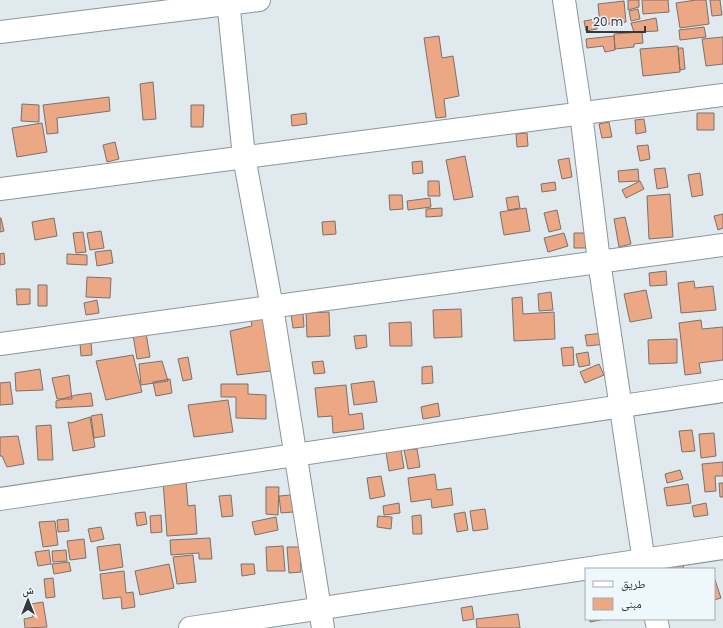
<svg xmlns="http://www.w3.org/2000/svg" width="723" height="628" font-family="Poppins,'Noto Naskh Arabic',sans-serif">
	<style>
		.building { fill: #eca884; stroke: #79716d }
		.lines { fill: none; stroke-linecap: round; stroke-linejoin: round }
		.minor-casing { stroke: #8c9599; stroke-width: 24 }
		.minor { stroke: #fff; stroke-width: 22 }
	</style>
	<rect width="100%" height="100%" fill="#e0eaee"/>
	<path class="building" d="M628,0H639V7L628,10Z
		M642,0H668L669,12L643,14Z
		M696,0H706L709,24L680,28L676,3Z
		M710,0H720L722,15L712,16Z
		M624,1L626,22L600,25L598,4Z
		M638,9L640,19L631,21L629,11Z
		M656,18L658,31L634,32L631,23Z
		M596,19L597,29L586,31L584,21Z
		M704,27L706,37L680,40L679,30Z
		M642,32L643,43L634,44V47L615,49L614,34Z
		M439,36L442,58L453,56L459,96L444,99L446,117L436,118L424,38Z
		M614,36L615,50L605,52L603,46L587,48L586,39Z
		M723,37V64L706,66L702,39Z
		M678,46L680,72L643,76L640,49Z
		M678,48H683L685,69L680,70Z
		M153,82L156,119L143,120L140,84Z
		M109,97L110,111L57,118L58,133L47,134L43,105Z
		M22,104L39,105V122L21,121Z
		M191,105H204L203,127H191Z
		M306,113L307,124L292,126L291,115Z
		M697,113H714V130H697Z
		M644,119L646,132L636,134L635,120Z
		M609,122L612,137L602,138L599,124Z
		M42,123L47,152L17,157L12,128Z
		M527,133L528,146L517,147L516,134Z
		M115,142L119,159L107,162L103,145Z
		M648,145L650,159L640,161L637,146Z
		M465,156L473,197L454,200L446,160Z
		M569,158L572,177L562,179L558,160Z
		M422,161L423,173L413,174L412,162Z
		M665,168L668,187L657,189L654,169Z
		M638,169L639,181L619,182L618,171Z
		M700,173L703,195L692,197L688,175Z
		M428,181H439L440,196H428Z
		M640,181L644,189L626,198L622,190Z
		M555,182L556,190L542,192L541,184Z
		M670,194L673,237L649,239L647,196Z
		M389,195H402L403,209L390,210Z
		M518,196L520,208L508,210L506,198Z
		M430,198L431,207L408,210L407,201Z
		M442,208V216L426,217V209Z
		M526,208L530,231L504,235L500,212Z
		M557,210L561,229L549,232L544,213Z
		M723,214V228L718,230L714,216Z
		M625,217L631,244L619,247L614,219Z
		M0,218H1L4,231L0,232Z
		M54,218L57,236L35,240L32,222Z
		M335,221L336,234L323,235L322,222Z
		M101,231L104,248L90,250L87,233Z
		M83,232L86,252L76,253L73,233Z
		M564,233L568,246L548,252L544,238Z
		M574,233H586V248H574Z
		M111,250L113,263L97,266L95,252Z
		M4,253L5,264L0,265V254Z
		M67,254L87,255V265L67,264Z
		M666,271L667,285L650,286L649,273Z
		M87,277L111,278L110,298L86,297Z
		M694,281L695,288L713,286L716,310L681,313L678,283Z
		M38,285H47V306H38Z
		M16,289H30V304L17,305Z
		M646,290L652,318L630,322L624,294Z
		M551,292L553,310L539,311L538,294Z
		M522,297L523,314L554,312L555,339L514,341L512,298Z
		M97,300L99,313L86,315L84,303Z
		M461,309L462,337L434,338L433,310Z
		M329,312L330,336L307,337L306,313Z
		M303,313L304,327L293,328L291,314Z
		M270,316L279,370L237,375L230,331L252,326L251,320Z
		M701,320L702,329L723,327V360L699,363L701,373L685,375L679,323Z
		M411,322L412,346H390L389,323Z
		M146,333L150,357L137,359L133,335Z
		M604,333L606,344L587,346L585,335Z
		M366,335L367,347L356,349L354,336Z
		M677,339V363L649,364L648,340Z
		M91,342L92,355L81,356L80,343Z
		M573,347L574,365L563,366L561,348Z
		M588,352L590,365L579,367L576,354Z
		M133,355L142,392L106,400L96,361Z
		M188,357L192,379L183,381L178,359Z
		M162,361L168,381L141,385L139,364Z
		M323,361L325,373L314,374L312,362Z
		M599,364L604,375L585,383L580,372Z
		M432,366L433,383L422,384V367Z
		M40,369L43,390L16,391L15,373Z
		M69,375L72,399H57L52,378Z
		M170,379L172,393L156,396L153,382Z
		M374,381L377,402L354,405L351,384Z
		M10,382L13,404L0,405V383Z
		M221,384H248V394L266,395V419L236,418V397H221Z
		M346,385L349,415L362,413L364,429L333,433L332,416L318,417L315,388Z
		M91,393L93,406L56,408V401L76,395Z
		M228,400L233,432L194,437L188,405Z
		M438,403L440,416L423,419L421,407Z
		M102,414L105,436L94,438L91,416Z
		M90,417L95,447L73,451L68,422L71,423Z
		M51,425L53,460H38L36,426Z
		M692,430L695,451L682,452L679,431Z
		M714,433L716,456L701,458L699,434Z
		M18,436L24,464L7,467L2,456H0V437Z
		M417,449L420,467L408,469L404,450Z
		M401,450L404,468L389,471L386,452Z
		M723,462V476H715L716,491L705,492L702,464Z
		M680,470L683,479L667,483L665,474Z
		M435,474L437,490L451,488L453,505L432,508L431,499L411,502L408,478Z
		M381,476L385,496L370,499L367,478Z
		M186,480L188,506L195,505L197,534L167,536L163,481Z
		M719,483H723V497H720Z
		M688,484L691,503L667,506L664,488Z
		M266,487H279L278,515L266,514Z
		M231,495L233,516L222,517L219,496Z
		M291,495L293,512L281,513L279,496Z
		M399,503L400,513L384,515L383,506Z
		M706,503L708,515L694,517L692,506Z
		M485,509L488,529L473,531L470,511Z
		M145,512L147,524L137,526L135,513Z
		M465,512L468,530L457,532L454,514Z
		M161,515L162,532L151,533L150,516Z
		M421,515L422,534H413L412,516Z
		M378,516L392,517L391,529L377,527Z
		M276,517L278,530L255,535L252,522Z
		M68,519L69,531L58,532L57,520Z
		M55,521L58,545L43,547L39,522Z
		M101,527L104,539L91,542L88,529Z
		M210,538L212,559H199V553L171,555L170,540Z
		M84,539L86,558L70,560L67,541Z
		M120,544L123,567L100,571L97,547Z
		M283,546L285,571H267L266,547Z
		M287,547H300L301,572L289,573Z
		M49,550L51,564L38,566L35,552Z
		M66,550L67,561L53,562L52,551Z
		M193,555L196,582L177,584L173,557Z
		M69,562L71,571L54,574L52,564Z
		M169,564L174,588L140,595L135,571Z
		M241,564H254L255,574L242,576Z
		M683,565L684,569H664Z
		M124,571L126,593L133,592L135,607L122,609L121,597L103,599L100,574Z
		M714,577L721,598L714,600Z
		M53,578L55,597L46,598L44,579Z
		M43,602L47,627L25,628L24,619L33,617L31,604Z
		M472,606L474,619L463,621L461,608Z
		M518,614L520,628H477L476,619Z
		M590,619H605L590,622Z"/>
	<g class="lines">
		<defs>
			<path id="minor" d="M228,0L244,157L272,307L323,628
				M564,0L581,113L599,261L645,569
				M0,32L259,0
				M0,189L723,95
				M0,344L723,245
				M0,499L723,391
				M656,619L658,628
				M190,628L723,548"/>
		</defs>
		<use href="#minor" class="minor-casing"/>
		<use href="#minor" class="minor"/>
	</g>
	<rect x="585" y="568" width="130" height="52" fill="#edf7fc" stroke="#a3abae"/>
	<rect x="593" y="581" width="20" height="6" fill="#ffffff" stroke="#a3abae"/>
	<text x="621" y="588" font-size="12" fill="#34383a">طريق</text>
	<rect x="593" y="598" width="20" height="12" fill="#eca884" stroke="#a3abae"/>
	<text x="621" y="608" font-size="12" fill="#34383a">مبنى</text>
	<g transform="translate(28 600)" stroke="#edf7fc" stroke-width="3" paint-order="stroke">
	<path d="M0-3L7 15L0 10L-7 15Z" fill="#34383a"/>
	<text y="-6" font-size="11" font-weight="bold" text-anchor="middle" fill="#34383a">ش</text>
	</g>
	<path d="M587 26v6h58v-6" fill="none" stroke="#34383a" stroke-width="2"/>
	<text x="593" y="26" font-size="12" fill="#34383a" stroke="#edf7fc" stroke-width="3" paint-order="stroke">20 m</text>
</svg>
